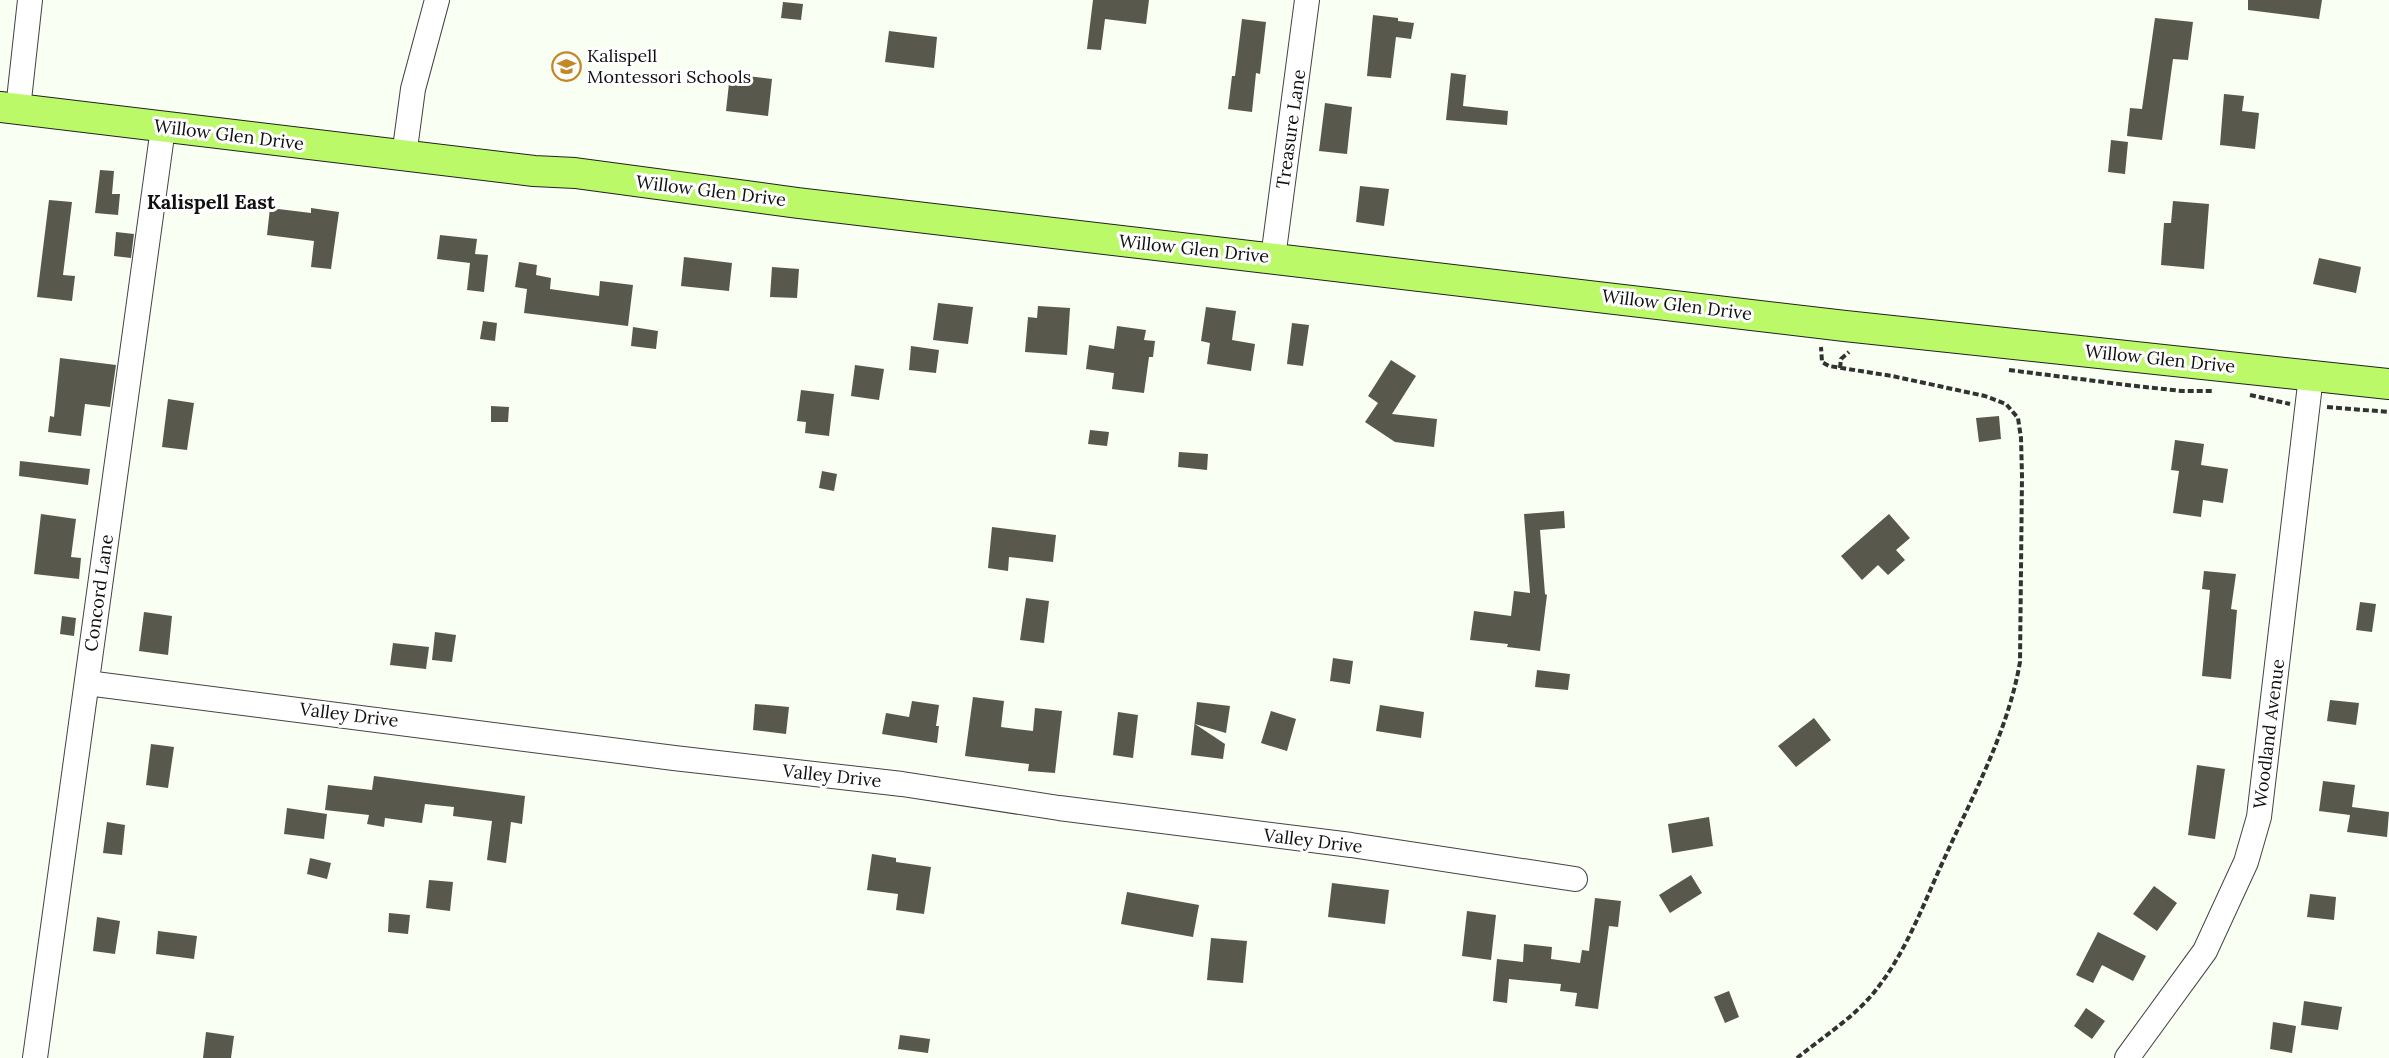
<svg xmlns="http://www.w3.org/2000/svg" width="2389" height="1058" font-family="Lora,serif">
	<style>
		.building { fill: #58594c }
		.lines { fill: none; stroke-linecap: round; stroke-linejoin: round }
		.minor-casing { stroke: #434343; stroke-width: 26 }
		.major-casing { stroke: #212121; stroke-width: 32 }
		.path { stroke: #323232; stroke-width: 4; stroke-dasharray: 6 3; stroke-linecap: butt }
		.minor { stroke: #fff; stroke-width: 24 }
		.major { stroke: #bcf969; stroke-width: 30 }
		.labels { text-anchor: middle; stroke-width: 6; stroke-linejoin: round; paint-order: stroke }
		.poi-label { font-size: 18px; fill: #101010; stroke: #fff; text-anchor: start }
		.street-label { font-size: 18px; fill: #101010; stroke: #fff }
		.neighbourhood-label { font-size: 20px; font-weight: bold; fill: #101010; stroke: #fff }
	</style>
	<rect width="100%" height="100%" fill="#f9fff3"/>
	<path class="building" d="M1093,0H1149L1146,24L1105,19L1101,50L1087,49Z
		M2248,0H2322L2319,19L2248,10Z
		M783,2L803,4L801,20L781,18Z
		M1373,15L1398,18V21L1414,23L1411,39L1396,37L1391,78L1367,76Z
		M2155,18L2193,22L2188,60L2173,59L2162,140L2127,136L2130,108L2142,109Z
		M1242,19L1266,22L1260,74L1256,73L1252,112L1228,109L1232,76H1235Z
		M889,31L937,37L934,68L885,62Z
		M1451,73L1466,75L1463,106L1508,111L1507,125L1446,120Z
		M730,74L772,79L768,116L726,111Z
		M2224,94L2244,96L2242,111L2259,113L2255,149L2220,145Z
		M1325,103L1352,107L1347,154L1319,151Z
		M2111,140L2128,142L2125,174L2108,172Z
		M100,170L114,171L112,194H120L118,215L95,213Z
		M1360,186L1389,189L1384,226L1356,222Z
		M49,200L72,202L63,275L75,276L72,301L37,297Z
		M2173,201L2209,204L2204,269L2161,265L2164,223H2171Z
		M270,208L311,213V208L339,212L331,269L311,267L314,241L267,235Z
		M116,232L134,234L131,258L114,256Z
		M440,235L477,239L475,254L488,255L484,292L467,290L470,263L437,259Z
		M684,257L732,263L729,291L681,286Z
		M2319,258L2361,267L2356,293L2313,284Z
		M519,262L537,265L536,275L551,278L550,289L599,296L600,281L633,285L628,326L524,313L527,289L515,287Z
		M772,267L799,269L797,298L770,297Z
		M938,303L973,307L968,344L933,340Z
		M1038,306L1070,308L1067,355L1025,352L1028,317L1037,318Z
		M1206,307L1236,311L1232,340L1255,344L1251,371L1207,364L1210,343L1201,341Z
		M483,321L497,323L495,341L480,339Z
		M1292,323L1309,325L1303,366L1287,364Z
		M1117,326L1146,330L1144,340L1155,341L1153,357H1149L1144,393L1112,389L1114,373L1086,369L1089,345L1114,349Z
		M633,327L658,331L656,349L631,346Z
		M911,346L939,350L936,373L909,370Z
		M60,358L116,365L110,407L85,404L81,436L48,432L50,416L54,417Z
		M1391,360L1416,376L1392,414L1437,419L1434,447L1395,442L1365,422L1378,403L1368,396Z
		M855,365L884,369L879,400L851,396Z
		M801,390L834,394L829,436L805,433L806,422L797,421Z
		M168,399L194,403L187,450L162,447Z
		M491,406L509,407L508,422H491Z
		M1999,416L2001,439L1979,442L1976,418Z
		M1090,430L1109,432L1107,446L1088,444Z
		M2175,440L2204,444L2201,465L2228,469L2223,503L2203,500L2201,517L2173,513L2179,471L2171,470Z
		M1179,452L1208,454L1207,470L1178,467Z
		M20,461L90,469L88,485L19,476Z
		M822,471L837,474L834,491L819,488Z
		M1564,511L1565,528L1540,530L1545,594L1547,595L1540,651L1507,647L1508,644L1470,640L1474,611L1511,616L1514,591L1530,593L1524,514Z
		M41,514L76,519L71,557L81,558L79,579L34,574Z
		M1889,514L1910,538L1896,550L1905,560L1888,575L1878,565L1862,580L1841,556Z
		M992,527L1056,535L1053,562L1009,557L1008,571L988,568Z
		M2204,571L2236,574L2231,609L2237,610L2231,679L2202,676L2210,590L2202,589Z
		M1026,598L1049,601L1044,643L1020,640Z
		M2360,602L2376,604L2372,632L2356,630Z
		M144,612L172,616L168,655L139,651Z
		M62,616L76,618L74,636L60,634Z
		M435,632L456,635L452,662L432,660Z
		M393,643L429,647L426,669L390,665Z
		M1333,658L1353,661L1350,684L1330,681Z
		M1537,670L1570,674L1568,690L1535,687Z
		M973,697L1004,701L1001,727L1033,731L1035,708L1062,711L1055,773L1028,771L1029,764L965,756Z
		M2330,700L2359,703L2356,725L2327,721Z
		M912,701L939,705L936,726H939L937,743L882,734L886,713L909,717Z
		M1197,702L1230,706L1226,733L1195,724L1225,744L1223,759L1191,755Z
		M755,704L789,707L786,734L753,730Z
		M1380,705L1424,712L1421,738L1376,731Z
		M1271,711L1296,719L1287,751L1261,743Z
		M1118,712L1138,715L1133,758L1113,755Z
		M1814,718L1831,740L1796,767L1778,746Z
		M151,744L174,747L168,788L146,785Z
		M2197,765L2225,769L2215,839L2188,835Z
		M374,776L525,796L522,824L511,822L506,863L487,860L492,821L453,816L454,807L425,804L422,823L385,818L384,827L367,824L369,815L325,810L328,785L372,790Z
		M2323,781L2355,785L2352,807L2389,812L2387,837L2347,832L2350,815L2319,811Z
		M287,808L327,814L324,839L284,834Z
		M1709,817L1713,846L1672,853L1668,824Z
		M107,822L125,825L122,855L103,853Z
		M872,854L896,858V862L931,867L924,914L896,910L898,894L867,890Z
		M310,858L331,863L327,879L307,874Z
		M1691,875L1702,893L1670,913L1659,895Z
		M429,880L453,882L450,911L426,908Z
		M1332,883L1389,890L1385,924L1328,917Z
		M2154,886L2177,903L2157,931L2133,914Z
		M1127,892L1199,905L1193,937L1121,924Z
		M2310,894L2336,897L2334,920L2307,917Z
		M1595,898L1621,901L1618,927L1609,926L1598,1009L1575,1006L1577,993L1560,991L1561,984L1509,979L1507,1003L1493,1001L1497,959L1523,962L1524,944L1552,947L1551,959L1580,963L1582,950L1589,951Z
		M1467,911L1496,915L1491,960L1462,956Z
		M389,913L410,915L408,934L388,932Z
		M97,917L120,921L115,954L93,951Z
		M158,931L197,936L194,959L156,954Z
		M2098,932L2146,956L2133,981L2102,965L2093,983L2076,975Z
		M1211,938L1247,941L1243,983L1207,980Z
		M1729,991L1739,1017L1725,1023L1714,997Z
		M2304,1001L2342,1007L2338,1030L2301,1025Z
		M2086,1008L2105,1021L2092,1039L2074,1026Z
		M2273,1022L2296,1026L2292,1053L2270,1049Z
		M206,1032L234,1036L231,1058H203Z
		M900,1035L930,1039L928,1053L898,1049Z"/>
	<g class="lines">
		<defs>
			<path id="minor" d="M18,109L30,0
				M404,156L413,89L437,0
				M1273,258L1307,0
				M87,683L674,758L902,784L1059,808L1351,845L1575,879
				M35,1058L163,128
				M2127,1058L2205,951L2246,862L2259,817L2311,376"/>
			<path id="major" d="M0,107L534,171L575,173L798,203L1845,326L2389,384"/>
		</defs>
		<use href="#minor" class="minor-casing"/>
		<use href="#major" class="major-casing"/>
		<path class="path" d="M1840,368L1841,359L1849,352
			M2009,370L2127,385L2182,391H2213
			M2250,395L2290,404
			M2327,407L2389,412
			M1797,1058C1824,1036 1858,1015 1879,986C1908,948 1925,900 1945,857C1974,793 2008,731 2020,662L2022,476L2021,438L2018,418L2006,404L1985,396L1892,376L1829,366L1822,362L1821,347"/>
		<use href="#minor" class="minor"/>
		<use href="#major" class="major"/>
	</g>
	<defs>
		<symbol id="school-ring" viewBox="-11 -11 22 22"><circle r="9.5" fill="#fff" stroke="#c38725" stroke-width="1.5"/><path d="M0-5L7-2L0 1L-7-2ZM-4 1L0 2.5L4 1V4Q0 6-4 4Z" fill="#c38725"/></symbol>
	</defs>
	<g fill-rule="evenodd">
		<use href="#school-ring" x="550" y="50" width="33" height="33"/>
	</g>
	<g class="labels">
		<g class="poi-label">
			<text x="587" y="62">Kalispell<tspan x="587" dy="21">Montessori Schools</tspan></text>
		</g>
		<g class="street-label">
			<text transform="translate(1291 129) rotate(-82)" y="6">Treasure Lane</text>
			<text transform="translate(229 135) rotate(7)" y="6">Willow Glen Drive</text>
			<text transform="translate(711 191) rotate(7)" y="6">Willow Glen Drive</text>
			<text transform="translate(1194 249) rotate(6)" y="6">Willow Glen Drive</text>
			<text transform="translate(1677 305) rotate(7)" y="6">Willow Glen Drive</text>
			<text transform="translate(2160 359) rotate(6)" y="6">Willow Glen Drive</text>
			<text transform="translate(99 593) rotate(-82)" y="6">Concord Lane</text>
			<text transform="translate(349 715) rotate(7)" y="6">Valley Drive</text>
			<text transform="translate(2269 734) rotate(-83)" y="6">Woodland Avenue</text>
			<text transform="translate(832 776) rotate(6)" y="6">Valley Drive</text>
			<text transform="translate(1313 841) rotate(7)" y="6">Valley Drive</text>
		</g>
		<g class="neighbourhood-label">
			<text x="211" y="209">Kalispell East</text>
		</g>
	</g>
</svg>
